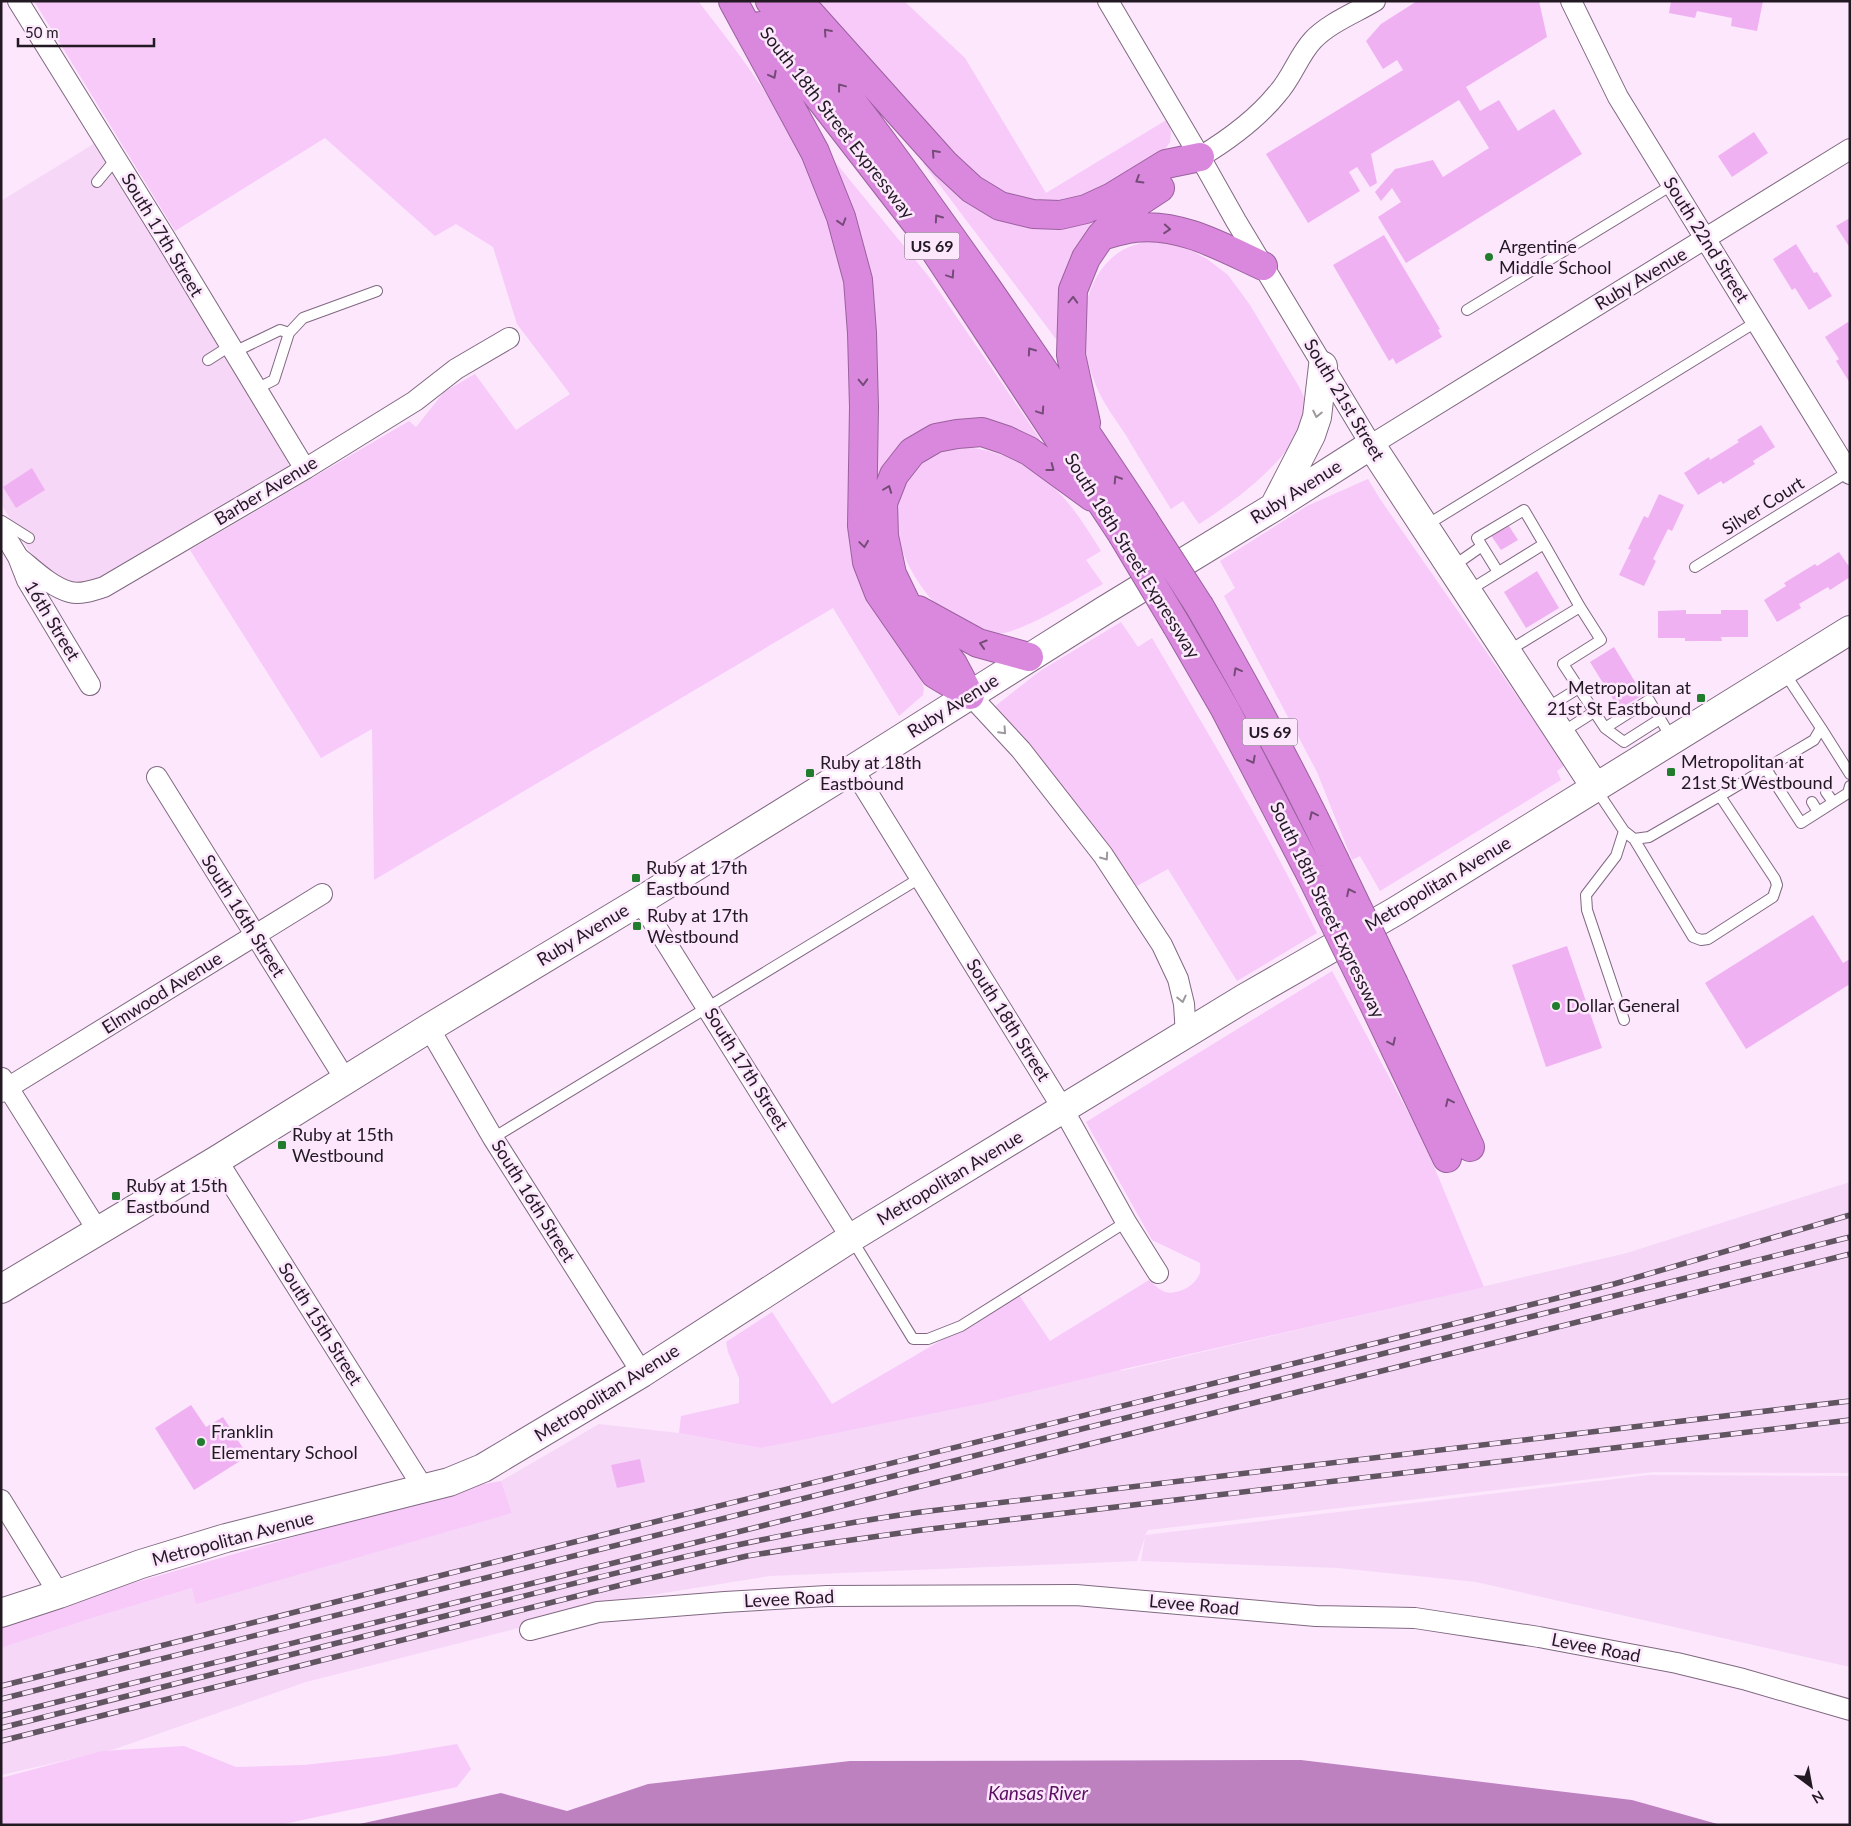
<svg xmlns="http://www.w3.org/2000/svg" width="1851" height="1826" font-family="Lato,sans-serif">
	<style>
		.built { fill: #f6d7f7 }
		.green { fill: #f7caf9 }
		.water { fill: #bd81c0 }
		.building { fill: #f0b1f3 }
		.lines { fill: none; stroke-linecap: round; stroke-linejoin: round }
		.lane-casing { stroke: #806980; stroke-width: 12 }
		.street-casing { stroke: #806980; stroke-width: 22 }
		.secondary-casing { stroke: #806980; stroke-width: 30 }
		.highway-casing { stroke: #9a619d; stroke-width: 30 }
		.lane { stroke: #fff; stroke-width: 10 }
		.street { stroke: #fff; stroke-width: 20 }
		.secondary { stroke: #fff; stroke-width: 28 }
		.highway { stroke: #da88de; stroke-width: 28 }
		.rail-casing { stroke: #615562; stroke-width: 5.5 }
		.rail { stroke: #fce7fd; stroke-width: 4; stroke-dasharray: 11; stroke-linecap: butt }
		.highway-bridge-casing { stroke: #9a619d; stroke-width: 30; stroke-linecap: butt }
		.highway-bridge { stroke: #da88de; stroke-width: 28 }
		.oneway { stroke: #754b77 }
		.oneway2 { stroke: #9c989c }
		.poi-dot { fill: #217d2d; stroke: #fce7fd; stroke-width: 2 }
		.labels { text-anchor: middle; stroke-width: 5; stroke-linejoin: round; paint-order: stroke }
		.shield { fill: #fce7fd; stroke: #635764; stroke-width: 1 }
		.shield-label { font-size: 16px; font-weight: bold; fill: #221923 }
		.street-label { font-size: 18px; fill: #221923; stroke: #fce7fd }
		.poi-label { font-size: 18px; fill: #221923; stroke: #fce7fd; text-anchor: start }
		.water-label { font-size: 19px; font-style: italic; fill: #5a1060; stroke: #fce7fd }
	</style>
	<rect width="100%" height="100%" fill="#fce7fd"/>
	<path class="built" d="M95,143L288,457V467L280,475L97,582L80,584L66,582L35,560L1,504V201Z
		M1850,1182V1473L1653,1472L1148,1530L1145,1535L1649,1475L1850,1476V1667L1476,1582L1338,1568L1141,1561L1145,1537L1137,1561L770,1576L645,1596L306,1682L115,1749L1,1775V1648L92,1618L192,1588L512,1513L501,1481L599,1424L679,1433L761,1448L1120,1369L1121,1371L1627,1253Z"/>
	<path class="green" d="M34,1H698C758,77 816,157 839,253C855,321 851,394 850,464C849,500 844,538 856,572C869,610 897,642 919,675L924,688L923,695L899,716L833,608L374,880L372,729L321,758L190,550L409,421L416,427L444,392L475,374L516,430L570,394L517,324L493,247L456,224L435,236L325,138L175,231Z
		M811,1H904L965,58L1046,193L1168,119L1171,132L1170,142L1164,151L1149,163L1071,202L1048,203L1002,194L976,179Z
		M831,157L930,278L1040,439L1034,446L974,424L878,482L871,480Z
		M929,158L952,183L1081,217L1104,218L1061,337L1056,339L923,163Z
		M1155,241L1178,243L1207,259L1228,275L1250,305L1298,385C1302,392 1307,402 1306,410C1300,454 1234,502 1199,524L1183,501L1171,509C1156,485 1141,461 1127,437C1117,421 1104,405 1097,388C1082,353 1077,312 1096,278C1109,255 1128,243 1155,241Z
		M957,447C1003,447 1046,473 1073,509C1083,522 1092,537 1101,551L1086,560L1103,584C1078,598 1055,612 1029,624C1021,627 1012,632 1004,633C991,635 979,630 968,625C962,622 956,620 950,617C940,611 931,599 924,590C885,538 878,462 957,447Z
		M1368,479L1380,499L1565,765L1557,771L1561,780L1380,891L1360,856L1352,860L1317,772L1224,596L1235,588L1220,561L1307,506Z
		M1121,622L1138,647L1152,638C1209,735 1267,831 1317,933L1237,981L1168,869L1137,886L994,707L1040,671Z
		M1332,971L1423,1140L1484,1287L1124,1369L984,1403L761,1448L679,1433L681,1416L739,1403V1378L728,1352L726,1342L772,1312L832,1404L1019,1295L1050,1341L1149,1280C1154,1284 1159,1290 1165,1292C1177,1295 1194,1287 1199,1275C1201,1272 1200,1267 1200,1263L1152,1240L1086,1122Z
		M501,1481L512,1513L196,1604L192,1588L92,1618L1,1648V1621L468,1487Z
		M457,1744L471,1769L457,1787L279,1825H1V1778L102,1751L184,1746L236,1767L304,1765L386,1756Z"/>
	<path class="water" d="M1301,1760L1632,1800L1721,1825H355L501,1793L567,1811L648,1784L850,1761Z"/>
	<path class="building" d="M1417,1H1539L1547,37L1466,87L1480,111L1499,100L1518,131L1554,109L1582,154L1406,263L1378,217L1401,202L1392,188L1381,201L1375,192L1395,169L1433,160L1443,177L1489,148L1459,100L1371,154L1377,183L1370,187L1357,167L1349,172L1360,191L1308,223L1266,154L1403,70L1397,60L1383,69L1366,41L1381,24Z
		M1671,1H1763L1757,31L1731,26L1732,18L1697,11L1695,18L1669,13Z
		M1754,132L1768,153L1732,177L1718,156Z
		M1850,218V248L1836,226Z
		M1384,235L1440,329L1438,330L1442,337L1396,364L1393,358L1389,361L1333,265Z
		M1796,244L1814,273L1817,272L1832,296L1809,310L1795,288L1792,290L1773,259Z
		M1848,322L1850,325V383L1836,361L1839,359L1825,337Z
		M1761,425L1775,447L1753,461L1755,464L1723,484L1721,481L1698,495L1684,473L1709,457L1710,460L1739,442L1737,440Z
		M32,468L45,490L16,508L3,487Z
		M1659,494L1684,505L1672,531L1668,529L1653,559L1656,561L1644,586L1619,575L1631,550L1628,549L1644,516L1648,518Z
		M1507,523L1518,540L1501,550L1490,534Z
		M1839,552L1850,568V577L1830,590L1828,587L1799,604L1801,608L1777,622L1764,600L1786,586L1784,583L1815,564L1817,566Z
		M1537,571L1559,608L1526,628L1504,592Z
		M1686,610V614H1721V610H1748V637H1721L1722,641H1685V638H1658V611Z
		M1614,647L1643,695L1619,709L1590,662Z
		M1813,915L1843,963L1850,959V984L1746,1049L1705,983Z
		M1567,946L1602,1048L1546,1067L1512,965Z
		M191,1405L206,1427L223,1417L248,1456L194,1490L155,1428Z
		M640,1459L645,1482L617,1488L611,1465Z"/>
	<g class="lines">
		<defs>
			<path id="lane" d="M97,182L116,159
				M1467,310L1672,185
				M234,352L280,330L289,333
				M208,360L230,346
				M256,389L274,380L289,333L303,318L377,291
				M2,521L29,538
				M1425,526L1756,322
				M1452,567L1482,546
				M1695,567L1848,472
				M1498,572L1477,538L1524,510L1544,544
				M1468,591L1544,544L1580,607
				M1508,651L1580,607L1601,640L1563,664L1605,728L1649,700L1672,739
				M1545,709L1579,688
				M1605,728L1624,742L1660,719
				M1821,728L1850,774
				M1561,733L1594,712
				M1766,769L1801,823L1848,793L1850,786
				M1596,789L1624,831L1634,839L1649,837L1718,797L1722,799L1775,879L1777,885L1773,897L1708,939L1701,940L1693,937L1634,839
				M1826,792L1833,802
				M1718,797L1814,740L1821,728L1784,672
				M1812,802L1818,812
				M1624,831L1616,856L1586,895L1587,910L1624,1020
				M493,1138L920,878
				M851,1238L913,1339H928L961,1326L1126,1222"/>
			<path id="street" d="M18,1L164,236L305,469
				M1108,1L1200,157L1236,221L1371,445L1850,149
				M1571,1L1618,97L1850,474
				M1200,157C1228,140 1256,120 1277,94C1292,78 1298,56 1313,40C1329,23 1355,13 1375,1
				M1,529L18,557L27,580L90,685
				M18,557C33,569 51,587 70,592C81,595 94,590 104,587L305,469L415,401L456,369L509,338
				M970,695L1021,750L1103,855L1162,945L1178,979L1184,1004L1186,1035
				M853,769L1063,1109L1126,1222L1158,1273
				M157,777L345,1079
				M640,901L851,1238
				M429,1028L493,1138L642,1373
				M2,1078L98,1231
				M1,1092L322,894
				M217,1160L424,1489
				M1,1500L59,1594
				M530,1630L598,1612L725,1602L827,1596L1076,1595L1316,1616L1415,1618L1539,1637L1677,1663L1743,1679L1850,1710"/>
			<path id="secondary" d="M1276,503L1311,435L1317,417L1323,366
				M1,1289L217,1160L429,1028L640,901L853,769L1105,610L1274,507L1371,445L1596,788
				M1,1613L59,1594L141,1564L226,1538L449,1482L483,1468L642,1373L851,1238L1243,999L1396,911L1850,630"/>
			<path id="highway" d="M733,1L815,152L841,217L858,280L862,333L864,407L862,526L867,562L879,593L935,674L970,695
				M770,1C849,92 918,190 987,288C1040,365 1093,442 1144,520
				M796,1L807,10L945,164L972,189L1000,206L1033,214L1060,215L1086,209L1112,197L1166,164L1200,157
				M760,26L821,100L920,228L1122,534
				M1101,236C1112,233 1124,229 1135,228C1179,222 1224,248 1263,266
				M1086,423L1071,355L1073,290L1086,258L1101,236L1122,213L1160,188
				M1200,607C1248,690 1293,773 1334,859
				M918,610L978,643L1029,657
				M1177,626L1225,709L1311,875
				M969,694L953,664L906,603L892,574L884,536L883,503L894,475L912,452L936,438L957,434L982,432L1006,440L1029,451L1092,497
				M1394,984L1470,1147
				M1371,998L1447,1158"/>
		</defs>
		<use href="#lane" class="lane-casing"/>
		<use href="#street" class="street-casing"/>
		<use href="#secondary" class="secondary-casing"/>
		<use href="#highway" class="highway-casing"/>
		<use href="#lane" class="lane"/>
		<use href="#street" class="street"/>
		<use href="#secondary" class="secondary"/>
		<use href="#highway" class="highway"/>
		<defs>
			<path id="rail" d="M1,1686L630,1528L1614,1284L1850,1215
				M1,1699L1850,1237
				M1,1716L1850,1254
				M1,1728C152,1689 302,1652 453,1614C607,1575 762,1534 921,1512L1850,1401
				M1,1741L625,1584L747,1556L823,1544L922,1530L1850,1420"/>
		</defs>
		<use href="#rail" class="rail-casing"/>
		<use href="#rail" class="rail"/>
		<defs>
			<path id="highway-bridge" d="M1144,520L1200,607
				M1122,534L1177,626
				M1334,859L1394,984
				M1311,875L1371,998"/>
		</defs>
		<use href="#highway-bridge" class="highway-bridge-casing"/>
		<use href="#highway-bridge" class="highway-bridge"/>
	</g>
	<defs><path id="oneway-chevron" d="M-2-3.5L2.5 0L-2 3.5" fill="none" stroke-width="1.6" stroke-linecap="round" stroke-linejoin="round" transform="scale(1.25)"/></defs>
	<g class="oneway">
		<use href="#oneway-chevron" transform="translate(827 32) rotate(-132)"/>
		<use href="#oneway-chevron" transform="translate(773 75) rotate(62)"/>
		<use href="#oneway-chevron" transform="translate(841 87) rotate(-127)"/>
		<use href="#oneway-chevron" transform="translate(935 153) rotate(-132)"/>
		<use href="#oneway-chevron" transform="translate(1139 180) rotate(149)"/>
		<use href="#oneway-chevron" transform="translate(938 218) rotate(-125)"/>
		<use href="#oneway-chevron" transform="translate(842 222) rotate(73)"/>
		<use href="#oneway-chevron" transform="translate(1167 229) rotate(4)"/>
		<use href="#oneway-chevron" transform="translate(951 275) rotate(56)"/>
		<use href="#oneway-chevron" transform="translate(1073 300) rotate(-88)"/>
		<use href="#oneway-chevron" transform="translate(1031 351) rotate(-125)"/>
		<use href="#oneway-chevron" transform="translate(863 382) rotate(88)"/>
		<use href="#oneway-chevron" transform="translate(1041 411) rotate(56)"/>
		<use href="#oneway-chevron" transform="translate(1051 468) rotate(37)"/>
		<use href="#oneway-chevron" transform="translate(1117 479) rotate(-123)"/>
		<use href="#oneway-chevron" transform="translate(888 489) rotate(-69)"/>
		<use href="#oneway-chevron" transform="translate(864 544) rotate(82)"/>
		<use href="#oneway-chevron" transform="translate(983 644) rotate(-163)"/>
		<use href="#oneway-chevron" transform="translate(1237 671) rotate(-119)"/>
		<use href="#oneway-chevron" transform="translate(1252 760) rotate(62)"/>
		<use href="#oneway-chevron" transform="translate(1313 815) rotate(-116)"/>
		<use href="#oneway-chevron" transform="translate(1350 892) rotate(-116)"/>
		<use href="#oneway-chevron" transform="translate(1392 1042) rotate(64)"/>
		<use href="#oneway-chevron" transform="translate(1449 1102) rotate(-115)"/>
	</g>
	<g class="oneway2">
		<use href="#oneway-chevron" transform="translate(1317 414) rotate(102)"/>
		<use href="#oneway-chevron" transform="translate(1003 731) rotate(47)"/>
		<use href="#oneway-chevron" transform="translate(1105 857) rotate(55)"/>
		<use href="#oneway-chevron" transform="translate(1182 999) rotate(77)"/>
	</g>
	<g class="poi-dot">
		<circle cx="1489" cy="257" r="5"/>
		<rect x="1696" y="693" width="10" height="10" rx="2.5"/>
		<rect x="1666" y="767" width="10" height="10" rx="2.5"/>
		<rect x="805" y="768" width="10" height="10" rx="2.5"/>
		<rect x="631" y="873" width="10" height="10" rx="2.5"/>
		<rect x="632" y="921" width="10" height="10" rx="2.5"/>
		<circle cx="1556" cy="1006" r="5"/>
		<rect x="277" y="1140" width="10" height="10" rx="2.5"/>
		<rect x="111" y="1191" width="10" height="10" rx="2.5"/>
		<circle cx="201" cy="1442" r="5"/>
	</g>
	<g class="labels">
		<g class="shield">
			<rect x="904.5" y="232.5" width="55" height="27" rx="4"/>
			<rect x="1242.5" y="718.5" width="55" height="27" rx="4"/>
		</g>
		<g class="shield-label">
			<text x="932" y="252">US 69</text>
			<text x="1270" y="738">US 69</text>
		</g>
		<g class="street-label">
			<text transform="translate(837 123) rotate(52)" y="6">South 18th Street Expressway</text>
			<text transform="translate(162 235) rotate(59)" y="6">South 17th Street</text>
			<text transform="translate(1706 240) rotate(58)" y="6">South 22nd Street</text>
			<text transform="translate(1641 279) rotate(-31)" y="6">Ruby Avenue</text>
			<text transform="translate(1344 400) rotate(59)" y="6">South 21st Street</text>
			<text transform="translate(266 491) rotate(-31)" y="6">Barber Avenue</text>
			<text transform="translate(1296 492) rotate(-32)" y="6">Ruby Avenue</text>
			<text transform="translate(1763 506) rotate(-32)" y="6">Silver Court</text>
			<text transform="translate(1132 556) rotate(58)" y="6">South 18th Street Expressway</text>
			<text transform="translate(52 621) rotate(59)" y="6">16th Street</text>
			<text transform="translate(953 706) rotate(-32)" y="6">Ruby Avenue</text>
			<text transform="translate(1438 884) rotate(-31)" y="6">Metropolitan Avenue</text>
			<text transform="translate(1327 910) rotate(64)" y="6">South 18th Street Expressway</text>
			<text transform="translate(243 916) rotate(58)" y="6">South 16th Street</text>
			<text transform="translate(583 935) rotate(-31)" y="6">Ruby Avenue</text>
			<text transform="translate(162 993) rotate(-32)" y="6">Elmwood Avenue</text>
			<text transform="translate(1008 1020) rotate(58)" y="6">South 18th Street</text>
			<text transform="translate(746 1069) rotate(58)" y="6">South 17th Street</text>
			<text transform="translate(950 1178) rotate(-31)" y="6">Metropolitan Avenue</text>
			<text transform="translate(533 1201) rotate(58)" y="6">South 16th Street</text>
			<text transform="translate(320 1324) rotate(58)" y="6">South 15th Street</text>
			<text transform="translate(607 1393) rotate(-32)" y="6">Metropolitan Avenue</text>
			<text transform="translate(233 1539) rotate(-15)" y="6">Metropolitan Avenue</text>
			<text transform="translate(789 1599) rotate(-3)" y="6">Levee Road</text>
			<text transform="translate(1194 1605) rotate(5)" y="6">Levee Road</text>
			<text transform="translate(1596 1648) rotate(11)" y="6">Levee Road</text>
		</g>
		<g class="poi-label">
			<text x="1499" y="253">Argentine<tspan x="1499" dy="21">Middle School</tspan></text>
			<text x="1691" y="694" text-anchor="end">Metropolitan at<tspan x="1691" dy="21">21st St Eastbound</tspan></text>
			<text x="1681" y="768">Metropolitan at<tspan x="1681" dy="21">21st St Westbound</tspan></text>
			<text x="820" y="769">Ruby at 18th<tspan x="820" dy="21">Eastbound</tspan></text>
			<text x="646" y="874">Ruby at 17th<tspan x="646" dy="21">Eastbound</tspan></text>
			<text x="647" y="922">Ruby at 17th<tspan x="647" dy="21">Westbound</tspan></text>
			<text x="1566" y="1012">Dollar General</text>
			<text x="292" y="1141">Ruby at 15th<tspan x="292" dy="21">Westbound</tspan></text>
			<text x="126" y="1192">Ruby at 15th<tspan x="126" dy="21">Eastbound</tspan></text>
			<text x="211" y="1438">Franklin<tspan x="211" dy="21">Elementary School</tspan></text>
		</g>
		<g class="water-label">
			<text x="1038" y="1800">Kansas River</text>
		</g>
	</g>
	<rect width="1851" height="1826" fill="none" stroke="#221923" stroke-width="5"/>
	<g transform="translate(1811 1786) rotate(148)" stroke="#fce7fd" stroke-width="4" paint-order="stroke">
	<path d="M0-4L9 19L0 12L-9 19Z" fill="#221923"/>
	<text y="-8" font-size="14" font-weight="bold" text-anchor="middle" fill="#221923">N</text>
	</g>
	<path d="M18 38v8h136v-8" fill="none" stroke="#221923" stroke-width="2.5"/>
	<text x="25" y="38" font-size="15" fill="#221923" stroke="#fce7fd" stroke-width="4" paint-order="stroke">50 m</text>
</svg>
